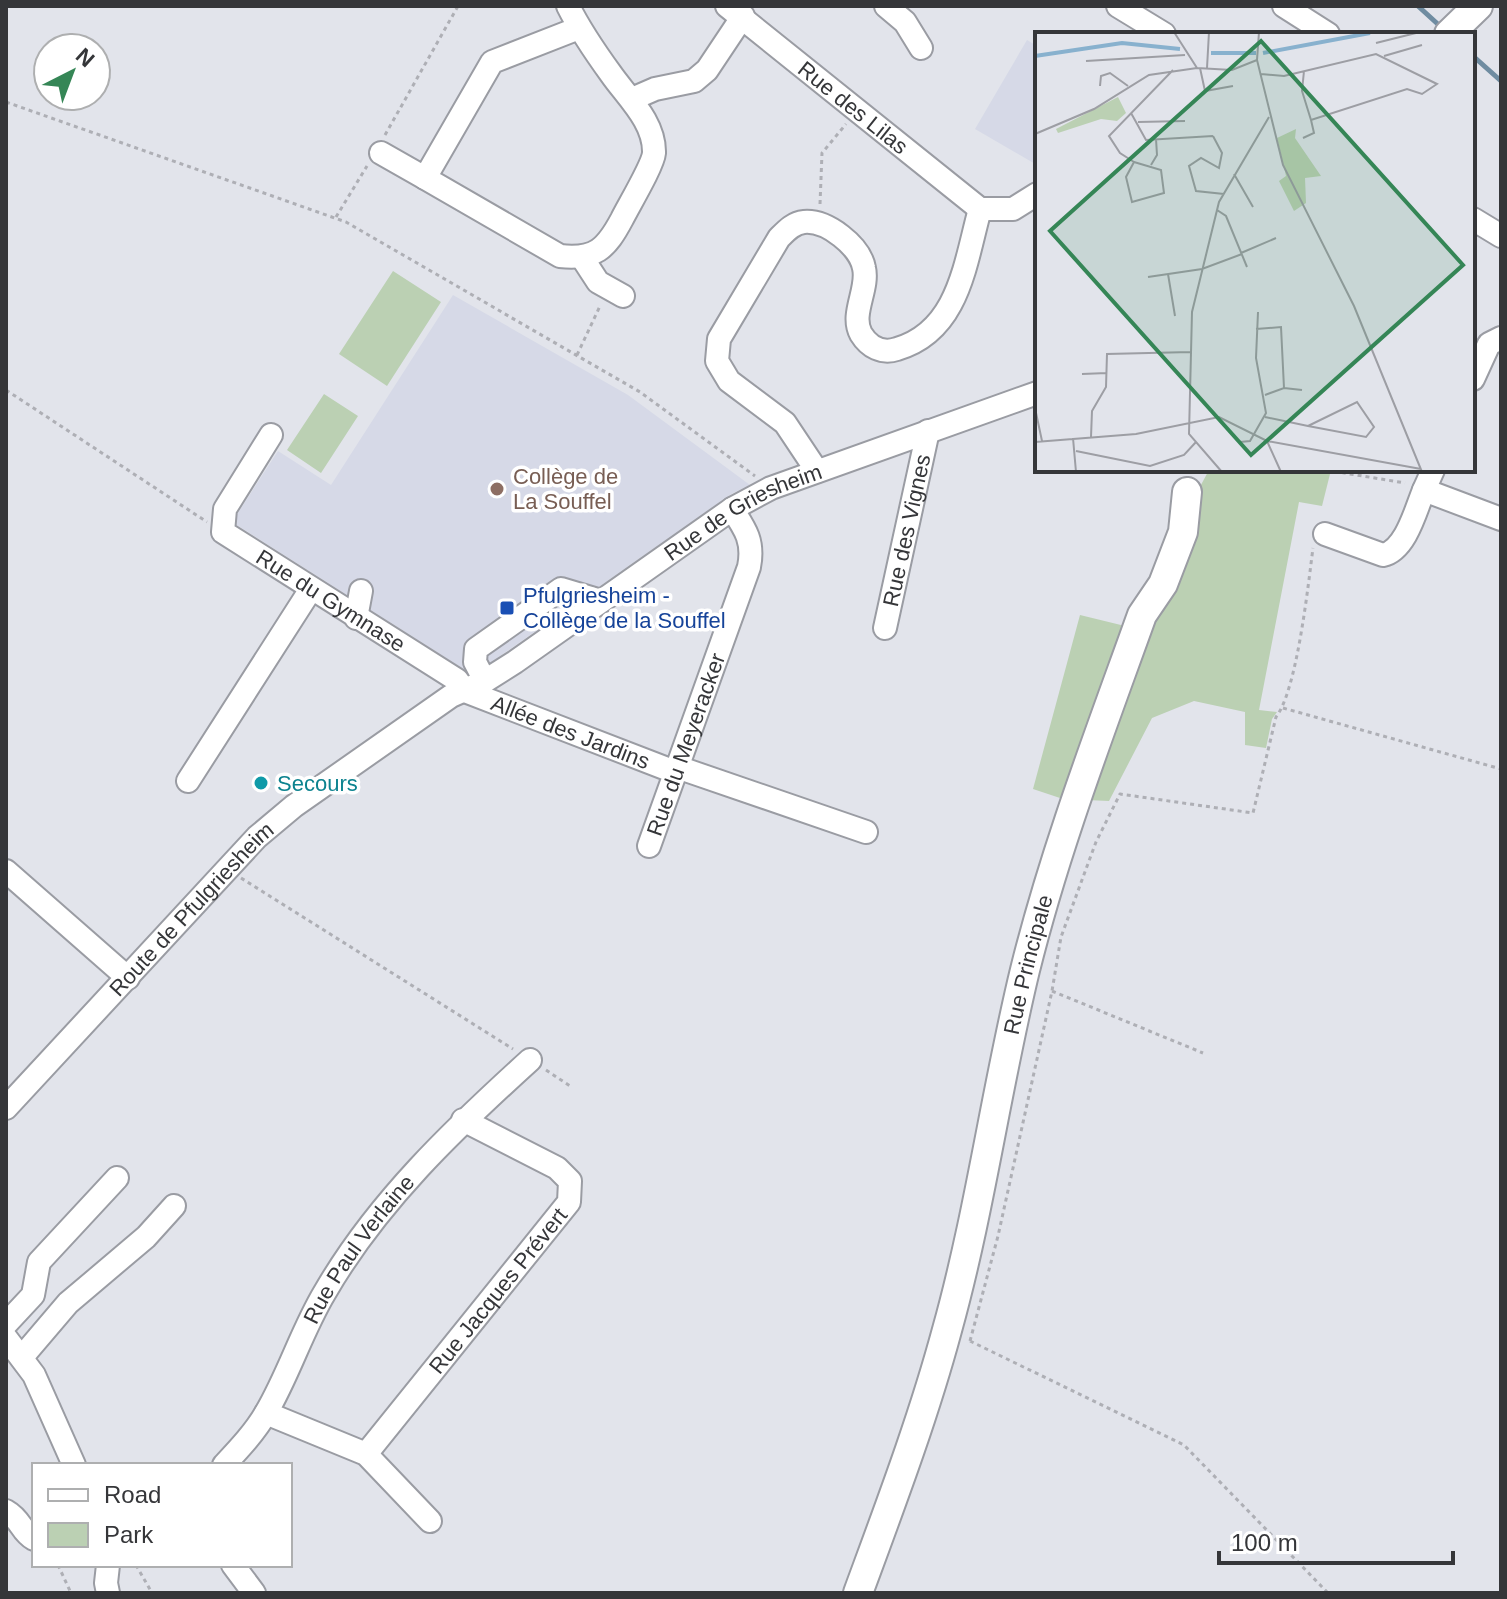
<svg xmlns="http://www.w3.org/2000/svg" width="1507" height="1599" font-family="Arial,sans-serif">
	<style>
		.built { fill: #d6d9e7 }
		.green { fill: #bbd0b3 }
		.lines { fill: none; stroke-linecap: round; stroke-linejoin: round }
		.stream { stroke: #6f8ca1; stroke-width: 5 }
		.minor-casing { stroke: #9a9ca3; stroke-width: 26 }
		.major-casing { stroke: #9a9ca3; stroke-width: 32 }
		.path { stroke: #aeafb5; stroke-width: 3; stroke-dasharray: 4 4; stroke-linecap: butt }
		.minor { stroke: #fff; stroke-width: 22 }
		.major { stroke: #fff; stroke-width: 28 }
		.education-dot { fill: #8d6e63; stroke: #fff; stroke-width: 3 }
		.transit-dot { fill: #1a4fb4; stroke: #fff; stroke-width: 3 }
		.culture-dot { fill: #0f9aa8; stroke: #fff; stroke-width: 3 }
		.labels { text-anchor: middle; stroke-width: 7; stroke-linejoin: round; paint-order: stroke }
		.street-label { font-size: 22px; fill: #353639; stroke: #fff }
		.education-label { font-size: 22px; fill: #785e54; stroke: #fff; text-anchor: start }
		.transit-label { font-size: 22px; fill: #164399; stroke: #fff; text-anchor: start }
		.culture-label { font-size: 22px; fill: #0d838f; stroke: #fff; text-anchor: start }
		.inset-river { fill: none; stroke: #88b1ce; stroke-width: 4 }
		.inset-road { fill: none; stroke: #9d9ea4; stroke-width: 2 }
		.view { fill: #358656; fill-opacity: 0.15; stroke: #358656; stroke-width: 4 }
		.inset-edge { fill: none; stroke: #353639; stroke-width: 4 }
	</style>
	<rect width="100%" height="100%" fill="#e2e4eb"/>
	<path class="built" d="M1027,40L1037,46V165L975,129Z
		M453,295L628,395L750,485L733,493L473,675L232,522L278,451L331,485Z"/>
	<path class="green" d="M393,271L441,302L387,386L339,354Z
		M324,394L358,416L321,473L287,450Z
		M1209,470H1312L1330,474L1322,506L1299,502L1259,710L1277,712L1272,719L1266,748L1245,745V712L1194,701L1152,718L1109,801L1063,799L1033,789L1080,615L1125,626Z"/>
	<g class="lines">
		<path class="stream" d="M1418,6L1441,27
			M1473,56L1501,81"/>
		<defs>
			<g id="minor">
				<path d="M568,6C580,30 595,52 611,74C627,97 655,122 654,153C653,165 629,205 622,219C606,249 595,260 560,256L425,178L492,62L579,28"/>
				<path id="s1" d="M727,6L980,209"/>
				<path d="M886,6L905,22L921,48"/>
				<path d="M1118,6L1164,34"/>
				<path d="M1284,6L1328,34"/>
				<path d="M632,99L655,89L694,81L707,70L743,16"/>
				<path d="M381,153L425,178"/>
				<path d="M980,209H1013L1037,194"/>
				<path d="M1473,219L1501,236"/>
				<path d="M583,259L598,282L623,296"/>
				<path d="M1473,379L1489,344L1501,338"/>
				<path id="s2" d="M271,435L225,509L223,532L457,680L465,691L675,772"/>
				<path d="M1433,470L1424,490L1501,519"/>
				<path d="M817,471L785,423L729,381L717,361L719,339L779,238C786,231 793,223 804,222C827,220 860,246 864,268C869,289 850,314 861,334C869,347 882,354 897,349C959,331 965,263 980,209"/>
				<path d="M1325,534L1383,555C1406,550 1416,509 1424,490"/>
				<path d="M356,618L361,591"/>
				<path id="s3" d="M885,628L928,431"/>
				<path d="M485,681L475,662L476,649L561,589L601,601"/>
				<path d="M677,767L866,832"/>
				<path d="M188,781L311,589"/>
				<path id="s4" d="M649,846L749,567C754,542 746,530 732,509"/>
				<path d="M6,871L128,978"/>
				<path id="s5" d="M6,1108L257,837L294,806L451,696L485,681L515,662L732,509L771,488L1037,393"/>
				<path d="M6,1324L33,1295L39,1262L117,1178"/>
				<path d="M6,1338L34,1375L74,1465"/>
				<path d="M22,1357L68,1303L146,1237L174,1206"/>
				<path d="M266,1413L366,1454L430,1521"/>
				<path id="s6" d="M366,1454L569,1202L570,1181L557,1168L463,1120"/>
				<path id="s7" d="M224,1465C239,1449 255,1432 266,1413C289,1374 302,1330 325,1292C377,1202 454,1129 530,1060"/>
				<path d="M6,1511C22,1520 20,1531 34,1539"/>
				<path d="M108,1565L106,1583L108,1593"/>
				<path d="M233,1565L254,1593"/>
			</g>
			<g id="major">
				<path d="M1449,34L1478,6"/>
				<path id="s8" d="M858,1593C890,1506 923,1419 947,1330C980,1212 996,1089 1025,970C1055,849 1100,732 1142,615L1163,584L1183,532L1187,492"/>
			</g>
		</defs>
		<use href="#minor" class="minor-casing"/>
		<use href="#major" class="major-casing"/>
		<path class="path" d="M6,102L346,222L640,392L755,476
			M385,135L458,6
			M820,204L822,153L846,124
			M336,217L367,166
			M577,355L600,306
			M6,390L207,522
			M1326,470L1405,483
			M1283,708L1501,769
			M241,878L513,1049
			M1052,991L1203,1053
			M546,1070L570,1086
			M970,1341L998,1236L1052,991L1061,937L1096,842L1120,794L1253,813L1276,717C1297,690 1308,586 1313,548
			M970,1341L1184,1445L1328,1593
			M58,1565L71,1593
			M136,1565L152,1593"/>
		<use href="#minor" class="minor"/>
		<use href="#major" class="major"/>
	</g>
	<circle class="education-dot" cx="497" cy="489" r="8"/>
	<rect class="transit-dot" x="499" y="600" width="16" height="16" rx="4"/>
	<circle class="culture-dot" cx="261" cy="783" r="8"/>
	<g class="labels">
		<g class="street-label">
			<text dy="8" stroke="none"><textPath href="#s1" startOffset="162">Rue des Lilas</textPath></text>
			<text dy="8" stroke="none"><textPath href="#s5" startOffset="956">Rue de Griesheim</textPath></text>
			<text dy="8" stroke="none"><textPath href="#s3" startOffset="100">Rue des Vignes</textPath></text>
			<text dy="8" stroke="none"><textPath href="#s2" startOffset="238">Rue du Gymnase</textPath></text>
			<text dy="8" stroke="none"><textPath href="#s2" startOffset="514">Allée des Jardins</textPath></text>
			<text dy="8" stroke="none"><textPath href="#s4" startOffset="108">Rue du Meyeracker</textPath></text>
			<text dy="8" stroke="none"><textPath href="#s5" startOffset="272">Route de Pfulgriesheim</textPath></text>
			<text dy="8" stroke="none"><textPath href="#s8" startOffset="652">Rue Principale</textPath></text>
			<text dy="8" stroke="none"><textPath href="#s7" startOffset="256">Rue Paul Verlaine</textPath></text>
			<text dy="8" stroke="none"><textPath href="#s6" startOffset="210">Rue Jacques Prévert</textPath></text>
		</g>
		<g class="education-label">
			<text x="513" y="484">Collège de<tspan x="513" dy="25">La Souffel</tspan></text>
		</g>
		<g class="transit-label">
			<text x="523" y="603">Pfulgriesheim -<tspan x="523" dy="25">Collège de la Souffel</tspan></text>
		</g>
		<g class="culture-label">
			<text x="277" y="791">Secours</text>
		</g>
	</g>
	<g transform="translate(1035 32)">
		<rect width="440" height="440" fill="#e2e4eb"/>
		<path d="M83,65L91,81L82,89L66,87L23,101L21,97ZM261,97L260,106L286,144L270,146L271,171L259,179L244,149L251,144L242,106Z" fill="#bbd0b3"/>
		<path class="inset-river" d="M176,21H221M228,21L335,1M0,24L87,11L145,17"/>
		<path class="inset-road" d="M139,0L162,36M224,0L222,28L248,133L319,274L387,440M341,11L385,0M349,24L387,13M51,29L150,23M165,36L170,59L198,54M172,36L174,0M226,42L249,44L341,22L402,52L387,62L372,57L276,88L267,59L269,39M65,54L66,44L75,41L93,54M96,81L111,108L178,104M103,90L150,89M0,102L59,77L114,43L162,36L197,38L222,28M178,104L187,121L184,136L166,126L154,134L161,159L189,162M268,106L279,101L276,88M99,130L126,138L129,161L97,170L91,145L99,130L85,121L74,104L138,38M116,133L122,123L121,107M199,142L218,175M182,178L191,184L212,235M206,221L241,206M133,242L140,284M113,245L167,237L207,222M221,297L246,295L249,356M47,342L72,341M230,363L249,356L267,358M0,376L7,409M230,385L273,394L331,405L339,395L322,370L273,394M56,405L57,379L71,355L72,322L156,320M38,406L41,440M232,409L246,440M0,410L101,402L184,385L232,409L386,437M205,410L215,409L231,381L221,326L223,280M41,419L115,434L149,423L161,410M187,440L154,402L157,280L184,170L234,85"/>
		<path class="view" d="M226,9L428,233L216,423L15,199Z"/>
		<rect width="440" height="440" class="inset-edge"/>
	</g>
	<rect width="1507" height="1599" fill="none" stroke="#353639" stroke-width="16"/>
	<rect x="32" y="1463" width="260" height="104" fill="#ffffff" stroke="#aeafb0" stroke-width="2"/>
	<rect x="48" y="1489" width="40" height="12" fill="#ffffff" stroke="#aeafb0" stroke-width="2"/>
	<text x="104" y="1503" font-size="24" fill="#353639">Road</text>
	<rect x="48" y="1523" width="40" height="24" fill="#bbd0b3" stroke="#aeafb0" stroke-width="2"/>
	<text x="104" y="1543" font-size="24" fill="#353639">Park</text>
	<g transform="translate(72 72) rotate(42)"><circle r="38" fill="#ffffff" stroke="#aeafb0" stroke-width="2"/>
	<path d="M0-6L14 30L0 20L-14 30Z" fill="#358656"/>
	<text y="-12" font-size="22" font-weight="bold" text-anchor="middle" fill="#353639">N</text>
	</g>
	<path d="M1219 1551v12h234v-12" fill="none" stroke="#353639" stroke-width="4"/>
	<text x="1231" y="1551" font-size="24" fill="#353639" stroke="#ffffff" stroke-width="6" paint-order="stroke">100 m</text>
</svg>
